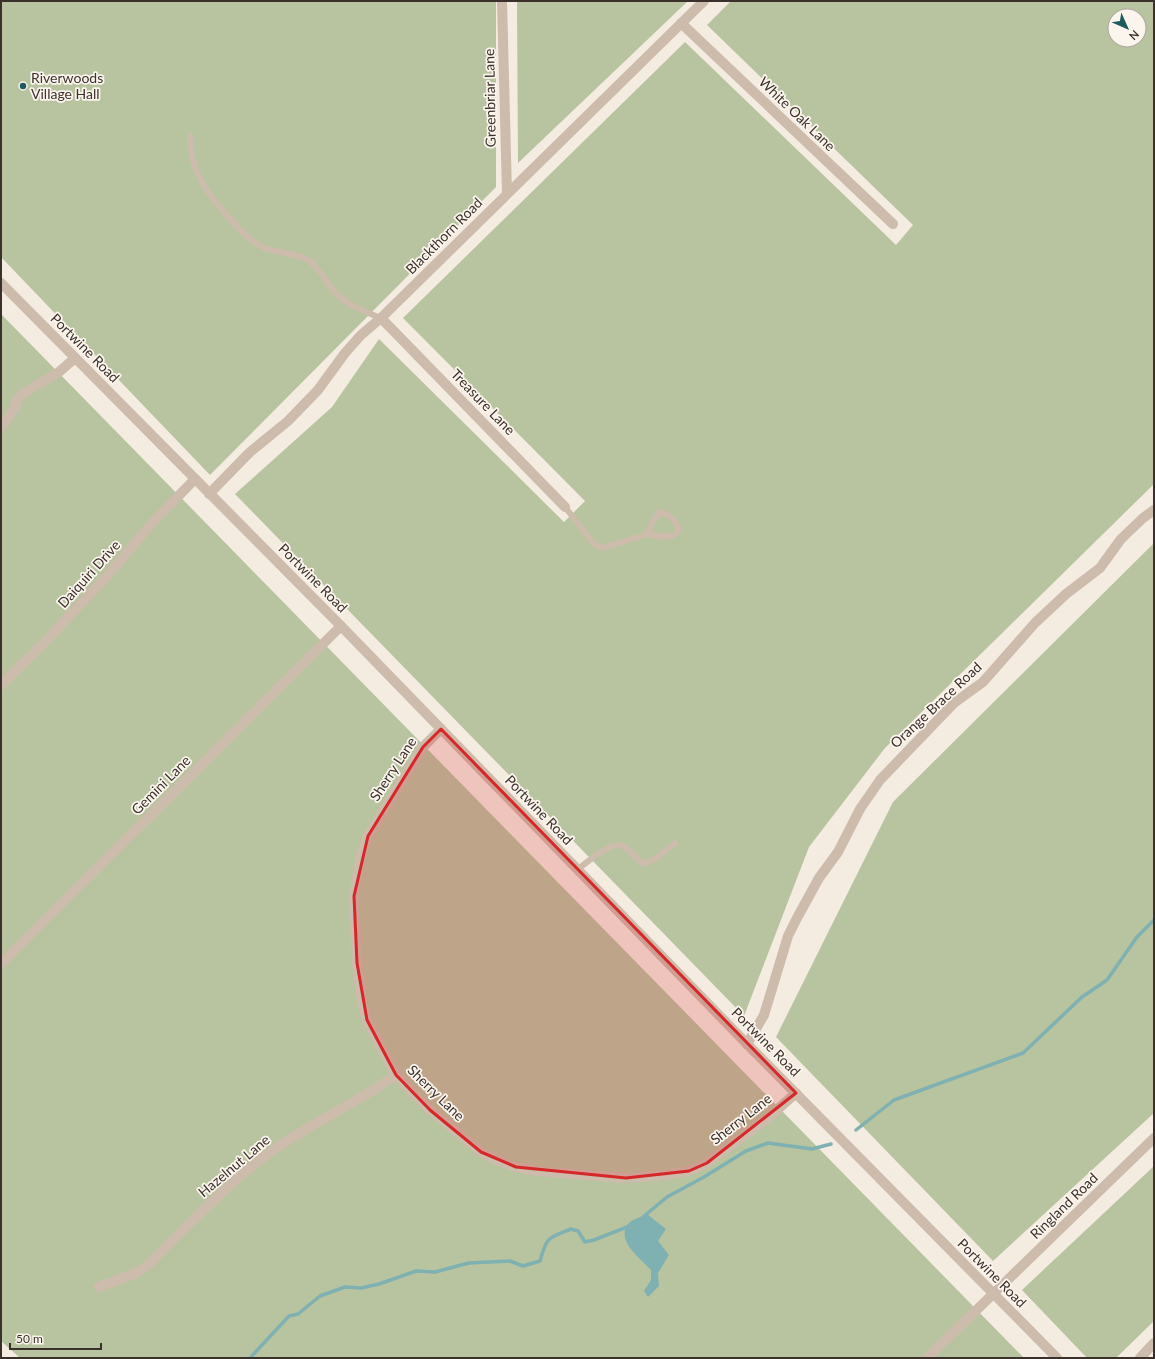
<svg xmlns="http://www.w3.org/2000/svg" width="1155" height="1359" font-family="Lato,sans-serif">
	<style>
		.green { fill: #b8c4a0; fill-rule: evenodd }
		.water { fill: #7fb0b2 }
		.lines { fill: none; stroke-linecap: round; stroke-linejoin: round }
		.stream { stroke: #7fb0b2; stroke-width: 3.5 }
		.service { stroke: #cdbbac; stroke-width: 6 }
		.minor { stroke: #cdbbac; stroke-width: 10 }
		.tertiary { stroke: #cdbbac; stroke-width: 10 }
		.marked { fill: #d62828; fill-opacity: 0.2; stroke: #d62828; stroke-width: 3; stroke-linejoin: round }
		.poi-dot { fill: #1f5a5e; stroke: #fbf5ee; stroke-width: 1.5 }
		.labels { text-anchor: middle; stroke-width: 3.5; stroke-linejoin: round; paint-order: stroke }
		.poi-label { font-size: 14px; fill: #3b302b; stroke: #fbf5ee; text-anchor: start }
		.street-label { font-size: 14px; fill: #3b302b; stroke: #fbf5ee }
	</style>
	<rect width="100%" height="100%" fill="#f4ebe1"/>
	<path class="green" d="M1,1H496V187L210,475L1,257Z
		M517,1H688L518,163Z
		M731,1H1154V484L885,748L809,847L744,1016L235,494L332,407L379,339L564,522L585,501L403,318L685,42L896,245L913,225L707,25ZM1115,16H1139V40H1115Z
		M1,314L1024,1358H20L1,1341Z
		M1154,543V1113L993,1261L776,1037L893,802Z
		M1154,1166V1321L1116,1358H1087L1022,1290Z"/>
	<path class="water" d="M647,1214L666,1229L658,1241L669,1255L658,1273L659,1286L648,1297L644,1291L651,1280V1270C641,1259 614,1240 629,1223C633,1219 642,1217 647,1214Z"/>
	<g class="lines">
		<path class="stream" d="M856,1130L894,1100L1023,1053L1082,997L1107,980L1137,937L1154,920
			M643,1217L667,1197L704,1177L746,1151L768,1143L812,1149L831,1144
			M250,1358L289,1316L298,1314L320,1296L345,1287L361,1288L379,1284L416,1271L435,1272L469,1263L510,1261L523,1266L540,1261C547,1236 548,1238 571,1229L578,1231L585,1242L594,1240L632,1225"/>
		<path class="service" d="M190,136C189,171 210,198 234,223C241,231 251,242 262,247C276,253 296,252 308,260C320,268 325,281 334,291C345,304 365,312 381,318
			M565,507L594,544L603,548L648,534L663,537L675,535L679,529C674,519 670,514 659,512L652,523L648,534
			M577,870C586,863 612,840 623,846C632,850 635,860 644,864L655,859L675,843"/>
		<path class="minor" d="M502,1L507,194
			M681,23L893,224
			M381,318L565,507
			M1,427L15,408L17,400L22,394L59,372L75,358
			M209,494L250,452L288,421L318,390L345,353L361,335L381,318L704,1
			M1,685L43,644L108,575L151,524L195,479
			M441,729L423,747L368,836L361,856L354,896L357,963L362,1002L367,1020L396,1075L430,1110L481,1152L496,1160L516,1167L536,1171L626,1178L665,1175L689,1171L707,1163L768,1118L796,1093
			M1,964L341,626
			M747,1044L764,1015L788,936L797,918L819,878L838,852L860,809L880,780L954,703L983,682L1035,623L1066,594L1100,568L1121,539L1143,518L1154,510
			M99,1287L136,1273L149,1264C187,1227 223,1188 265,1156C306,1125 354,1105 396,1075
			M927,1358L1154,1138
			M1140,1358L1154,1343"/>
		<path class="tertiary" d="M1,283L341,626L747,1044L1057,1358"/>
	</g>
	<path class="marked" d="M441,729L796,1093L707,1163L689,1171L626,1178L516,1167L481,1152L430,1110L396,1075L367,1020L357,963L354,896L368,836L423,747Z"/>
	<circle class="poi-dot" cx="23" cy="86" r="4"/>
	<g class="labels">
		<g class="poi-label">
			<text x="31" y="83">Riverwoods<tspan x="31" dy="16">Village Hall</tspan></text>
		</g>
		<g class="street-label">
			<text transform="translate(490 98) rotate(-91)" y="5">Greenbriar Lane</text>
			<text transform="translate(797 114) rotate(44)" y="5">White Oak Lane</text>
			<text transform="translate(444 236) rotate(-45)" y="5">Blackthorn Road</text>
			<text transform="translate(85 348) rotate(45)" y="5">Portwine Road</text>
			<text transform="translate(483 402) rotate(46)" y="5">Treasure Lane</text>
			<text transform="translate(89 574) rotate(-48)" y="5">Daiquiri Drive</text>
			<text transform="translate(313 578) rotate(45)" y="5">Portwine Road</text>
			<text transform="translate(936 705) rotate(-43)" y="5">Orange Brace Road</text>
			<text transform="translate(393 769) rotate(-57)" y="5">Sherry Lane</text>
			<text transform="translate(161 785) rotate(-45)" y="5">Gemini Lane</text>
			<text transform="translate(539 810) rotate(46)" y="5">Portwine Road</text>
			<text transform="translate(766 1042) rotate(45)" y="5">Portwine Road</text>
			<text transform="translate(436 1093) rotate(44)" y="5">Sherry Lane</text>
			<text transform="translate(741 1119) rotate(-38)" y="5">Sherry Lane</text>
			<text transform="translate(234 1166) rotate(-40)" y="5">Hazelnut Lane</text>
			<text transform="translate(1064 1206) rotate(-44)" y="5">Ringland Road</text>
			<text transform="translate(992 1273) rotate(45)" y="5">Portwine Road</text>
		</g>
	</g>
	<rect width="1155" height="1359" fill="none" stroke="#3b302b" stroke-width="4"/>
	<g transform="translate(1127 28) rotate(135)"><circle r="19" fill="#fbf5ee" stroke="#aea6a0"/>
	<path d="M0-3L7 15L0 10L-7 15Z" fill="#1f5a5e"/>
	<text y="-6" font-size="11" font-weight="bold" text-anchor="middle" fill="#3b302b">N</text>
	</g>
	<path d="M10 1343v6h91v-6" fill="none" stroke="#3b302b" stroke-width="2"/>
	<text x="16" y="1343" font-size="12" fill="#3b302b" stroke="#fbf5ee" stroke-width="3" paint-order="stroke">50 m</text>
</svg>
